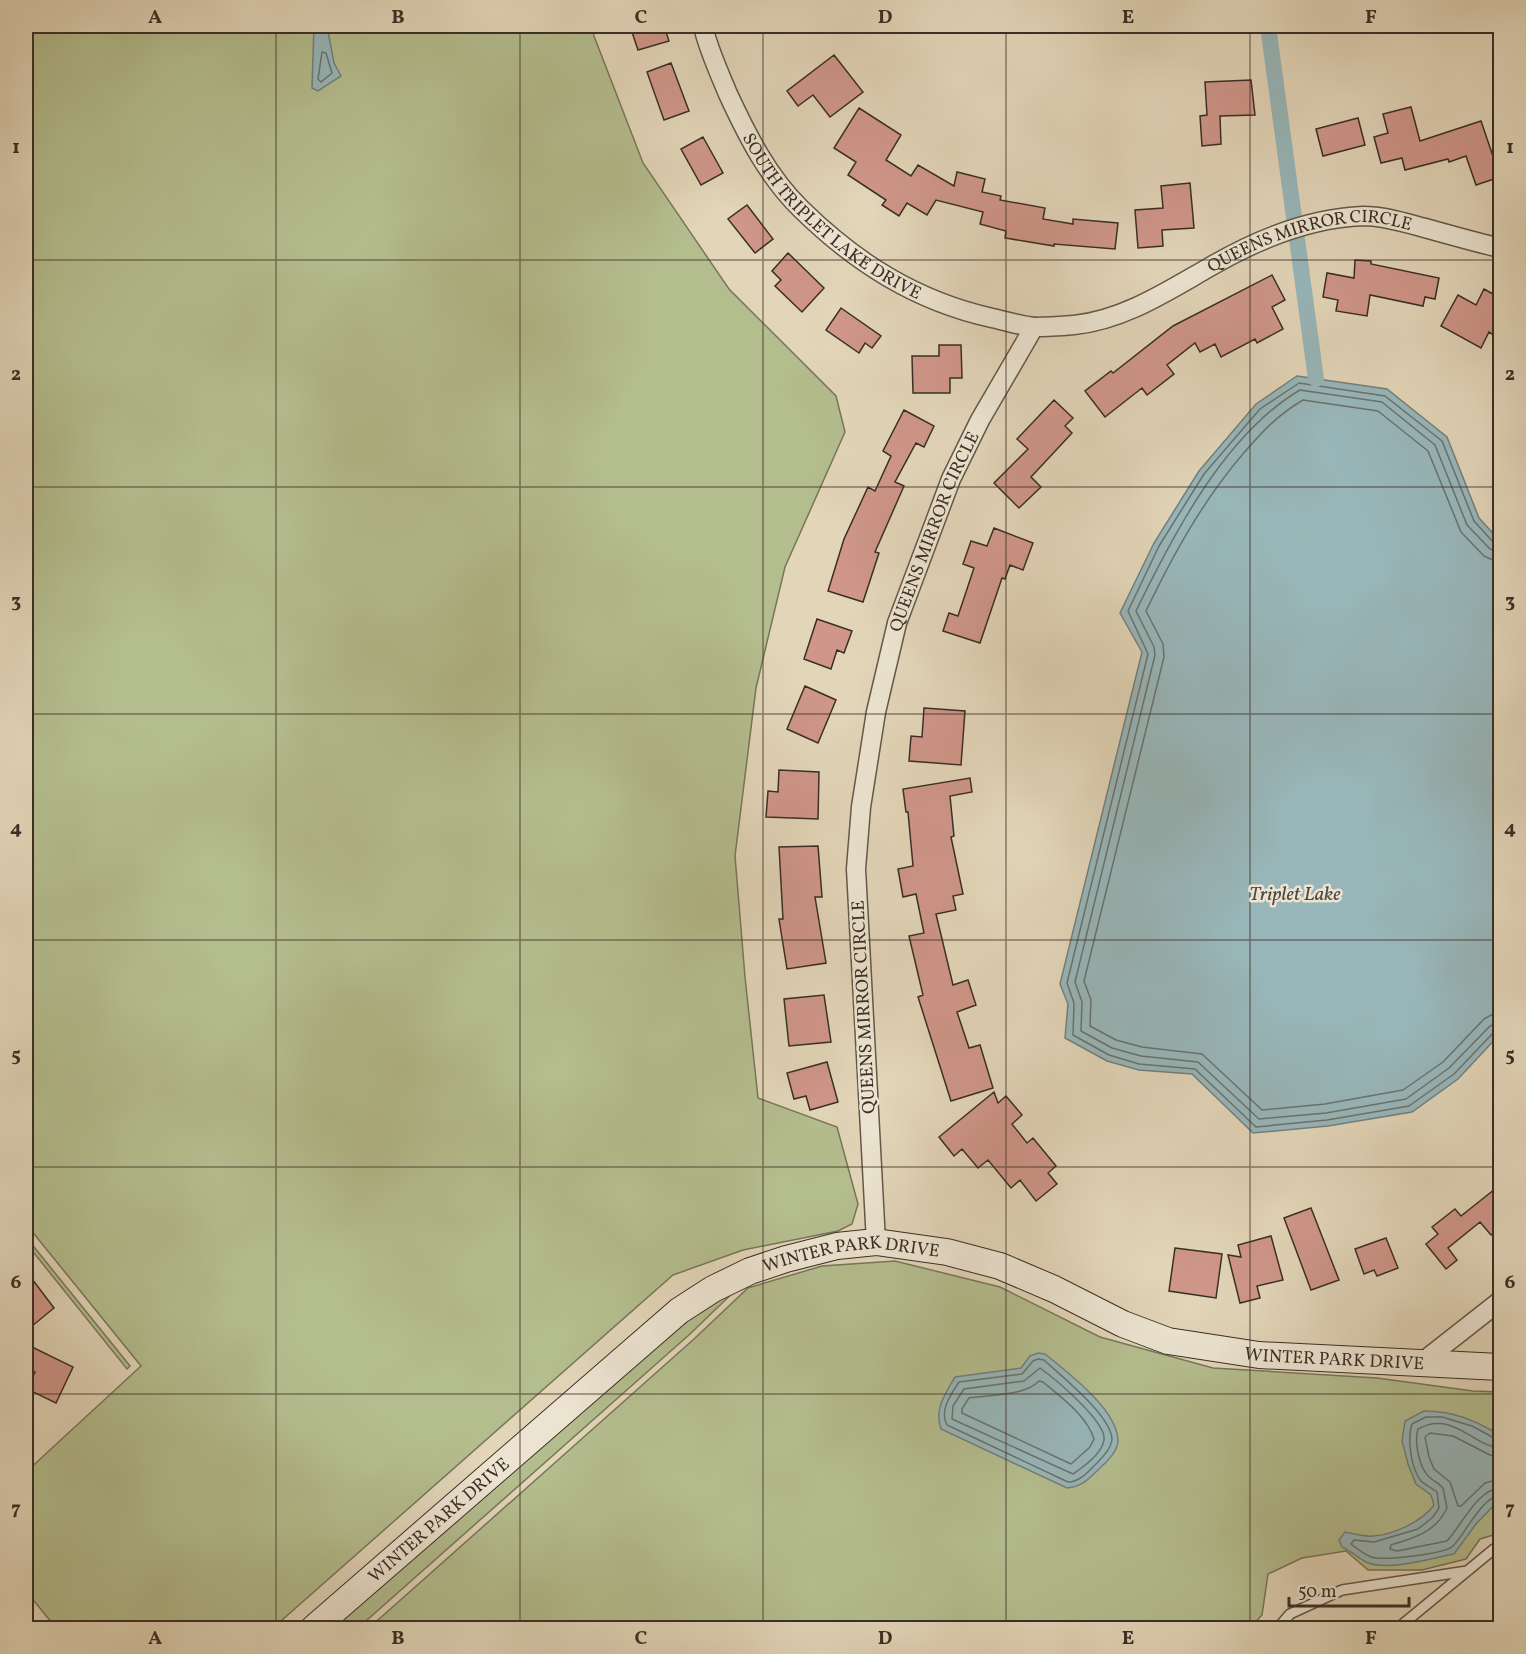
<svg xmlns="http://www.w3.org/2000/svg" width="1526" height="1654" font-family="Vollkorn,serif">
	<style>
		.green { fill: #b4bd8e; stroke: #77765a; stroke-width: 1.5 }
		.water { fill: #98b6b9; stroke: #72807e; stroke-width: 1.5 }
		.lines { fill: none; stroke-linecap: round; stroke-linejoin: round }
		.shore { stroke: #69726f; stroke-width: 1.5 }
		.canal { stroke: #98b6b9; stroke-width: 16 }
		.building { fill: #cf9689; stroke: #3a2e25; stroke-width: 1.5 }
		.lane-casing { stroke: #64584a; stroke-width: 12 }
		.street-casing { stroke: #64584a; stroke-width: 21 }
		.secondary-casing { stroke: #3a2e25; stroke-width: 28 }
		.lane { stroke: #ece4d1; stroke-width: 9 }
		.street { stroke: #ece4d1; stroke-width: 18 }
		.secondary { stroke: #ece4d1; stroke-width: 26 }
		.grid { fill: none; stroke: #3a2e25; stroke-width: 1.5; stroke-opacity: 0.55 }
		.labels { text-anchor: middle; stroke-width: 5; stroke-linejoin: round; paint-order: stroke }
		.street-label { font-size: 18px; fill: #3a2e25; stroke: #ece4d1 }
		.water-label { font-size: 20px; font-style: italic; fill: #4d4943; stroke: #ece4d1 }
		.neatline { fill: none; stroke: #3a2e25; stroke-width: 2 }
		.grid-label { font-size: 20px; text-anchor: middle; font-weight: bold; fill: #3a2e25 }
	</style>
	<rect width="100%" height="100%" fill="#e2d5b8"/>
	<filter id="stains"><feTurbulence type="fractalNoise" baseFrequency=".00333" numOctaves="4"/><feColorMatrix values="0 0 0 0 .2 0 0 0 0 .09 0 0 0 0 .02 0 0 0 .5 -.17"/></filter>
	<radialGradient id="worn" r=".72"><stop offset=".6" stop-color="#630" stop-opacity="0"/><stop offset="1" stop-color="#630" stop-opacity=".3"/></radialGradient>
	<path class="green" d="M26,26H592L594,36L643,163L729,289L836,396L845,432L785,567L756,688L735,856L745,977L758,1098L837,1127L858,1204L852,1224L838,1231L743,1250L673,1275L273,1628H56L26,1591V1472L141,1366L26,1224Z
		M26,1237L130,1366L127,1369L26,1243Z
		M895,1261L1000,1287L1100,1337L1213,1368L1377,1378L1473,1391L1500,1392V1533L1480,1539L1466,1559L1422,1570H1368L1346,1551L1302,1558L1268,1574L1262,1615L1250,1628H369L694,1339L748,1288L822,1266Z
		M743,1283L690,1334L358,1628H326L684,1318Z"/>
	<path class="water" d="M314,26H327L334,63L341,76L318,91L312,88Z
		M1297,376L1387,389L1447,437L1479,518L1500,541V1034L1458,1079L1412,1112L1328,1126L1253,1133L1192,1074L1139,1070L1107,1061L1065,1038L1068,1004L1060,984L1142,652L1120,613L1154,543L1199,471L1256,404Z
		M1038,1353L1045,1354C1067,1372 1118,1410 1118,1441C1118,1450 1108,1461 1101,1467C1090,1478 1082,1487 1067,1488L941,1429C934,1409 945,1394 955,1377L1021,1368L1030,1356Z
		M1424,1411C1453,1411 1474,1420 1498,1434L1500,1437V1499L1476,1524L1454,1554C1432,1558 1387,1572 1366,1562C1358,1558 1351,1551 1342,1547L1339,1540L1345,1532C1354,1534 1364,1537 1373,1536C1393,1535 1423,1521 1434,1505L1431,1495L1416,1484L1408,1464L1402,1441L1405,1421Z"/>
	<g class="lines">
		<path class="shore" d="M322,52L326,53L332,73L321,82L318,79Z
			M1500,544L1494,543L1474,521L1442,441L1385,396L1299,383L1260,409L1204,474L1159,546L1128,611L1148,654L1067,983L1074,1003L1073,1035L1109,1055L1139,1064L1195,1069L1256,1127L1327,1120L1409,1106L1454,1074L1494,1032L1500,1030
			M1500,552L1490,549L1467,525L1435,445L1382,402L1300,390C1225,434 1173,535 1136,611L1154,647L1155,655L1075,982L1082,1002L1081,1031L1112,1048L1141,1056L1198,1062L1259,1119L1326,1113L1406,1099L1449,1068L1490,1026L1500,1022
			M1500,561L1493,560L1484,556L1461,532L1428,451L1378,411L1303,400C1276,416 1262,432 1242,455C1202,502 1173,555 1146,611L1163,644L1164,657L1084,981L1091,1000L1090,1026L1116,1040L1142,1047L1202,1054L1262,1110L1325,1104L1403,1090L1443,1062L1484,1019L1493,1014L1500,1013
			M1038,1359L1044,1360C1061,1376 1112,1416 1112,1440C1111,1448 1103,1457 1097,1463C1089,1471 1080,1482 1068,1482L947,1425C939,1411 951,1394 959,1382L1022,1374L1033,1361Z
			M1040,1368C1054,1378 1107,1422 1104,1440C1102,1454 1083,1467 1073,1474L952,1419L953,1406L964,1389L1024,1381Z
			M1039,1381L1043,1382C1061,1397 1087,1416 1094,1439L1090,1447L1071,1464L962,1413V1409L969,1398C989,1395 1025,1396 1039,1381Z
			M1500,1440L1496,1439L1472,1426L1442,1417H1426L1412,1424C1407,1438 1411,1469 1421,1481C1425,1485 1432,1488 1437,1492L1439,1508L1433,1517L1418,1529L1374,1542L1354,1540L1351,1544C1356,1548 1364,1554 1371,1557C1383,1561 1445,1554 1453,1546C1466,1533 1481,1498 1500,1495
			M1500,1448C1473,1446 1452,1410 1418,1429C1414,1442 1419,1466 1428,1476C1433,1481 1439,1483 1443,1488L1447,1508C1436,1532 1414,1538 1391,1545L1390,1549L1397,1551L1447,1541C1461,1526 1478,1489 1500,1488
			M1500,1457L1490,1455L1453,1436L1430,1433L1425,1437L1429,1457L1434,1469L1450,1482L1458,1506H1461L1485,1483L1500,1479"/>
		<path class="canal" d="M1268,26L1316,379"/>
	</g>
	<path class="building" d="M630,26H664L669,41L638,50Z
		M834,55L863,92L830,117L813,95L798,106L787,91Z
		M671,63L689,111L664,120L647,72Z
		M1251,80L1255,115L1220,116L1221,144L1202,146L1200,116L1207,115L1205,82Z
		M1411,107L1420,141L1481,121L1500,177L1476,185L1466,156L1449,162L1448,159L1405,170L1402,158L1381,163L1374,137L1388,133L1383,114Z
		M859,108L901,135L886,160L911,176L918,165L954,186L957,172L985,179L982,192L1001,196L1000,200L1045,208L1043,219L1073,224V219L1118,223L1115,249L1054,244V246L1005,238L1006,231L980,224L983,212L936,200L927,215L907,203L899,216L882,205L886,200L848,175L856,162L834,148Z
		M1358,118L1365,145L1323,156L1316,129Z
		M703,137L723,173L701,185L681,149Z
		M1190,183L1194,228L1162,230L1163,246L1138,248L1135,210L1163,208L1161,186Z
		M747,205L773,239L755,253L728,219Z
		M788,253L824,288L802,312L775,286L781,280L772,271Z
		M1355,260L1371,261V264L1439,278L1435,299L1425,297L1423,306L1370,295L1367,316L1336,311L1338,300L1323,297L1327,273L1354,278Z
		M1272,275L1285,300L1272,307L1283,329L1257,343L1255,339L1221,357L1215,344L1200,352L1195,343L1167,365L1174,374L1147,395L1142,388L1105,417L1085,391L1111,371L1113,373L1173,326Z
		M1484,289L1500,298V340L1489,332L1481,348L1441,326L1458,295L1476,305Z
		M841,308L881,336L872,348L865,343L859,353L826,330Z
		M939,345H961L962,378H950V393H913L912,356H939Z
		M1054,400L1073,418L1065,426L1072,433L1031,477L1041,487L1019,508L994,483L1028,449L1017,439Z
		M904,410L934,426L924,447L916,443L895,482L904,486L875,552L879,553L863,602L828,591L844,539L868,487L875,491L891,456L883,451Z
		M994,528L1033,543L1023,570L1010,565L1005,579L1002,578L980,643L943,631L949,613L958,616L974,568L963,564L971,541L987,546Z
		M817,619L852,631L844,653L837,650L831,669L804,659Z
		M805,686L836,700L818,743L787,729Z
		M924,708L965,711L961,765L909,761L911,736L922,737Z
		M779,770L819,772L818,819L766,817L768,791L778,792Z
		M970,778L972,792L950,796L954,836L951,837L963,894L953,896L956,910L936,914L953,985L968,980L976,1005L957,1012L969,1048L980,1045L993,1088L951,1101L918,997L923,995L909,936L924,933L916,894L903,897L898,869L913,866L908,812H906L903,789Z
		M818,846L822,897H815L826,963L787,969L779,919H783L779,847Z
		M824,995L831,1042L789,1046L784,999Z
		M827,1062L838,1102L810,1110L806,1096L794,1099L787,1073Z
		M994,1092L998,1103L1006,1096L1022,1115L1012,1124L1027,1143L1033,1138L1056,1166L1048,1173L1057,1184L1036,1201L1020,1180L1011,1188L988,1160L978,1168L962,1149L954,1156L939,1137Z
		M1500,1185V1228L1491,1235L1480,1222L1448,1248L1457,1260L1446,1269L1426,1244L1438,1234L1432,1227L1455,1209L1461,1216Z
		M1311,1208L1339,1280L1311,1290L1284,1218Z
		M1271,1236L1283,1280L1257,1286L1260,1298L1240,1303L1228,1255L1241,1257L1238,1245Z
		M1386,1238L1398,1268L1377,1276L1374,1270L1364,1274L1355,1249Z
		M1175,1248L1222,1254L1216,1298L1169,1291Z
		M26,1271L54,1308L26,1331Z
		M32,1347L73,1367L56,1403L27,1389L35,1372L26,1367V1359Z"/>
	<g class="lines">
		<defs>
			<path id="lane" d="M1278,1628L1290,1614L1342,1590L1467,1571
				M1398,1628L1494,1549L1500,1547"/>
			<g id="street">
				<path id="s1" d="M703,26C708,49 719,72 728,94C747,135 768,177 801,209C856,263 916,301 992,318C1006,321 1021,326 1035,327C1048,327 1062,326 1074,325C1123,320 1166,292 1208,268C1254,241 1309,218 1363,216C1384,216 1406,223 1425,228C1450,235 1475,242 1500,248"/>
				<path id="s2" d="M876,1242L856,869L861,807L876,712L897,623L951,479L980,420L1034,327"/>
				<path d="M1421,1363L1500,1301"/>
			</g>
			<g id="secondary">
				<path id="s3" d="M314,1628L679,1311L713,1289L750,1271L786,1259L837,1246L876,1242L947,1252L1000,1266L1054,1289L1123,1324L1168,1341L1259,1355L1500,1367"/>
			</g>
		</defs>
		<use href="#lane" class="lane-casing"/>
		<use href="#street" class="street-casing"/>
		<use href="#secondary" class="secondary-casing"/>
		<use href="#lane" class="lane"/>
		<use href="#street" class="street"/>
		<use href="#secondary" class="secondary"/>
	</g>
	<path class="grid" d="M276,26V1628M520,26V1628M763,26V1628M1006,26V1628M1250,26V1628M26,260H1500M26,487H1500M26,714H1500M26,940H1500M26,1167H1500M26,1394H1500"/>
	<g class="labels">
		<g class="street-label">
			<text dy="6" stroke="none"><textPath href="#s1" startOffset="237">SOUTH TRIPLET LAKE DRIVE</textPath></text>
			<text dy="6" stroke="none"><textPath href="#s1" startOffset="770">QUEENS MIRROR CIRCLE</textPath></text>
			<text dy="6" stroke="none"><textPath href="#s2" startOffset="722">QUEENS MIRROR CIRCLE</textPath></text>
			<text transform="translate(863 1007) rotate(-93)" y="6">QUEENS MIRROR CIRCLE</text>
			<text dy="6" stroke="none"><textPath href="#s3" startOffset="669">WINTER PARK DRIVE</textPath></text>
			<text dy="6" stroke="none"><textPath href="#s3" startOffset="1173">WINTER PARK DRIVE</textPath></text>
			<text dy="6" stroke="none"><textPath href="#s3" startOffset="165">WINTER PARK DRIVE</textPath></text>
		</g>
		<g class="water-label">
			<text x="1295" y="900">Triplet Lake</text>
		</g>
	</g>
	<rect width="1526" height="1654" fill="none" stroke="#e2d5b8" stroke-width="66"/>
	<path d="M1289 1597v9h120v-9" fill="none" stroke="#3a2e25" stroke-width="3"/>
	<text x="1298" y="1597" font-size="18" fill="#3a2e25" stroke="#ece4d1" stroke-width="4.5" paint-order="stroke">50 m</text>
	<rect x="33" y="33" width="1460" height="1588" class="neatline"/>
	<g class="grid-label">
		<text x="155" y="23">A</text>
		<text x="398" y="23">B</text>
		<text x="641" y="23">C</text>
		<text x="885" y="23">D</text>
		<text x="1128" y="23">E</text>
		<text x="1371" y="23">F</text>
		<text x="16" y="153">1</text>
		<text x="1510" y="153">1</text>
		<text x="16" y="380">2</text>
		<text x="1510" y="380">2</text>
		<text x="16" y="607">3</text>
		<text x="1510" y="607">3</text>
		<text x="16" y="834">4</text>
		<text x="1510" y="834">4</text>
		<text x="16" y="1061">5</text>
		<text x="1510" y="1061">5</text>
		<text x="16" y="1288">6</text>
		<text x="1510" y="1288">6</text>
		<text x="16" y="1514">7</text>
		<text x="1510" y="1514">7</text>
		<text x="155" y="1644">A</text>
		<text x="398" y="1644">B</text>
		<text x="641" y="1644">C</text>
		<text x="885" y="1644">D</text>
		<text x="1128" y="1644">E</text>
		<text x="1371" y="1644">F</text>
	</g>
	<rect width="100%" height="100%" filter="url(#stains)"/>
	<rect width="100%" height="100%" fill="url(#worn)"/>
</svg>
